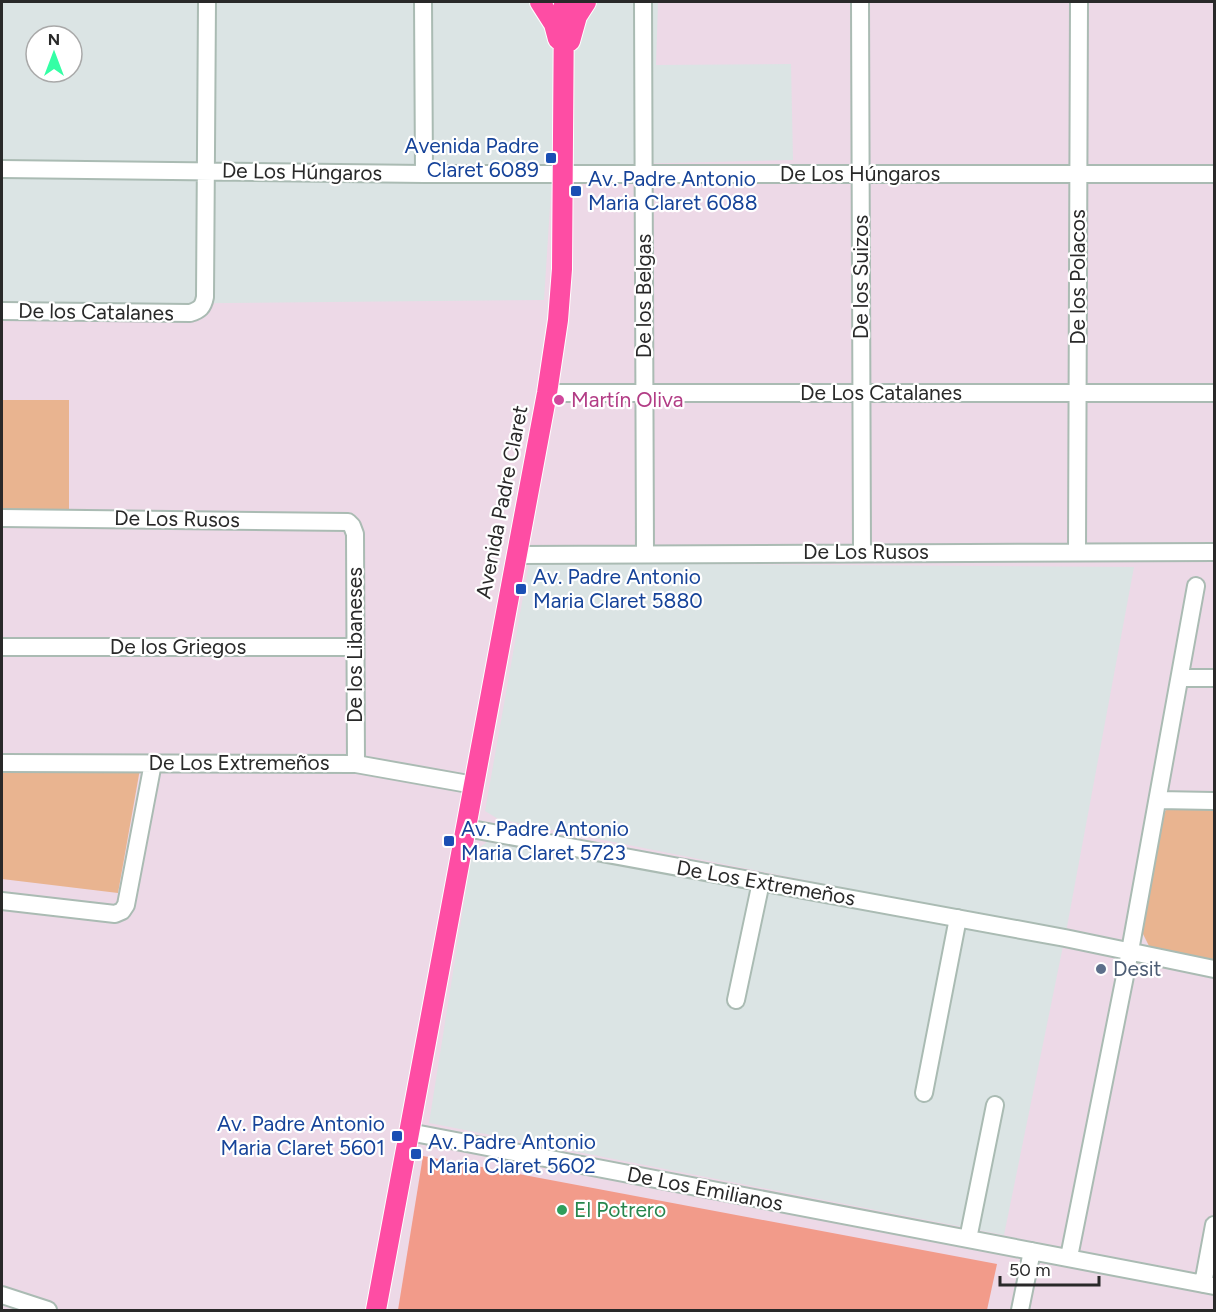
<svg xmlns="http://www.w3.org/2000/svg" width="1216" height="1312" font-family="Figtree,sans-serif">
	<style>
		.industrial { fill: #dbe4e4; fill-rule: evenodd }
		.green { fill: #e9b490 }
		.pitch { fill: #f29b8a }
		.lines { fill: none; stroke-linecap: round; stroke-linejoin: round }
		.minor-casing { stroke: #aabbb3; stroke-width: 20 }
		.major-casing { stroke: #fff; stroke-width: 22 }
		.minor { stroke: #fff; stroke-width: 16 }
		.major { stroke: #fe4da4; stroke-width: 20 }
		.transit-dot { fill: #1a4fb4; stroke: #fff; stroke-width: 2 }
		.hotel-dot { fill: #d1479c; stroke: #fff; stroke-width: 2 }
		.service-dot { fill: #5c6f8a; stroke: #fff; stroke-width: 2 }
		.leisure-dot { fill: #2e9e5b; stroke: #fff; stroke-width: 2 }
		.labels { text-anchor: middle; stroke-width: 4.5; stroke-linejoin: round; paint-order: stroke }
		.transit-label { font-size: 21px; fill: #164399; stroke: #fff; text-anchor: start }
		.street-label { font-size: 21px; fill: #292929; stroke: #fff }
		.hotel-label { font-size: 21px; fill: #b23c85; stroke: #fff; text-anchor: start }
		.service-label { font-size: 21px; fill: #4e5e75; stroke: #fff; text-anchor: start }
		.leisure-label { font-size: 21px; fill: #27864d; stroke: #fff; text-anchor: start }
	</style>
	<rect width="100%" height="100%" fill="#edd9e7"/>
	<path class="industrial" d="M2,2H658L656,65L791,64L793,160L584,165L551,191L544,300L2,305ZM36,36H72V72H36Z
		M529,563L1134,567L1066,932L498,819L485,811Z
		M487,842L1063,946L1004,1235L429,1123L472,853Z"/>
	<path class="green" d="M2,400H69V516L2,515Z
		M2,768L140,769L118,893L2,879Z
		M1172,805L1214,806V961L1150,948L1141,930L1162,814Z"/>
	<path class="pitch" d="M423,1156L997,1264L987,1310H398Z"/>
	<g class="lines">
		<defs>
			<path id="minor" d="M423,2L424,174
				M643,2L645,554
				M860,2L862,552
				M2,169L424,174H1214
				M2,311L190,313C200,310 203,307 205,297L207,2
				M547,393H1214
				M2,518L348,522L352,526L355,534L356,764
				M1077,552L1079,2
				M517,555L1214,552
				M2,647H355
				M1180,678H1214
				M2,763L356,764L474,785
				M1158,800L1214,801
				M466,828L1065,938L1214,969
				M2,901L115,914L122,911L126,905L153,763
				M736,1000L761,882
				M924,1093L958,918
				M409,1132L1214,1286
				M968,1239L995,1105
				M1069,1257L1130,951L1196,586
				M1203,1284L1214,1225
				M2,1295L48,1310
				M1020,1310L1032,1251"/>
			<path id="major" d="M540,2L554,24L558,39
				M570,41L577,16L586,2
				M376,1310L547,393L558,320L562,269L564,2"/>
		</defs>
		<use href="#minor" class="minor-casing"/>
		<use href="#major" class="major-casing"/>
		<use href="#minor" class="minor"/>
		<use href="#major" class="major"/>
	</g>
	<g class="transit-dot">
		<rect x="545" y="152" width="12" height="12" rx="3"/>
		<rect x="570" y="185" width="12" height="12" rx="3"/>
		<rect x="515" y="583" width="12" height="12" rx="3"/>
		<rect x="443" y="835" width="12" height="12" rx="3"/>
		<rect x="391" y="1130" width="12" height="12" rx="3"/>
		<rect x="410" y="1148" width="12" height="12" rx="3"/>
	</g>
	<circle class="hotel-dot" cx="559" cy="400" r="6"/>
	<circle class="service-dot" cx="1101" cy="969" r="6"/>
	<circle class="leisure-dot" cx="562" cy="1210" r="6"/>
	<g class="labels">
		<g class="transit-label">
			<text x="539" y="153" text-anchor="end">Avenida Padre<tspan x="539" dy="24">Claret 6089</tspan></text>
			<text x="588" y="186">Av. Padre Antonio<tspan x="588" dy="24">Maria Claret 6088</tspan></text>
			<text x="533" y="584">Av. Padre Antonio<tspan x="533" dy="24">Maria Claret 5880</tspan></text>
			<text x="461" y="836">Av. Padre Antonio<tspan x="461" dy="24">Maria Claret 5723</tspan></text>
			<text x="385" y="1131" text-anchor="end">Av. Padre Antonio<tspan x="385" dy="24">Maria Claret 5601</tspan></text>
			<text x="428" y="1149">Av. Padre Antonio<tspan x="428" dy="24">Maria Claret 5602</tspan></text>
		</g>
		<g class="street-label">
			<text transform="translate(302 172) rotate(1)" y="7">De Los Húngaros</text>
			<text x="860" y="181">De Los Húngaros</text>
			<text transform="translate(861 277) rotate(-90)" y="7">De los Suizos</text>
			<text transform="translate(1078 277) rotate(-90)" y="7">De los Polacos</text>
			<text transform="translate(644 296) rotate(-90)" y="7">De los Belgas</text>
			<text transform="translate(96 312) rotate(1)" y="7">De los Catalanes</text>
			<text x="881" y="400">De Los Catalanes</text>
			<text transform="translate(502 502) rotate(-79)" y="7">Avenida Padre Claret</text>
			<text transform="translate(177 519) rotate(1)" y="7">De Los Rusos</text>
			<text x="866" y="559">De Los Rusos</text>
			<text transform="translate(355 645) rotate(-90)" y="7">De los Libaneses</text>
			<text x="178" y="654">De los Griegos</text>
			<text x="239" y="770">De Los Extremeños</text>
			<text transform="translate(766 883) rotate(10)" y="7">De Los Extremeños</text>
			<text transform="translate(705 1189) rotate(11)" y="7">De Los Emilianos</text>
		</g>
		<g class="hotel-label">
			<text x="571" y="407">Martín Oliva</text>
		</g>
		<g class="service-label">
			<text x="1113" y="976">Desit</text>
		</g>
		<g class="leisure-label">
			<text x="574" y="1217">El Potrero</text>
		</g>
	</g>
	<rect width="1216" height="1312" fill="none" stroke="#292929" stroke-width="6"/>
	<g transform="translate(54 54)"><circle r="28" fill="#ffffff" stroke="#a9a9a9" stroke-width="1.5"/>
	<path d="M0-4.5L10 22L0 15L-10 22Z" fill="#34ffa5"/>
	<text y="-9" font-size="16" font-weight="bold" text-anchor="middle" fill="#292929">N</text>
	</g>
	<path d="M1000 1276v9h99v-9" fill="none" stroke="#292929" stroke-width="3"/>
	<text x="1009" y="1276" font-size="18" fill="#292929" stroke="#ffffff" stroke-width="4.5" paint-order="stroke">50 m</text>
</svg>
